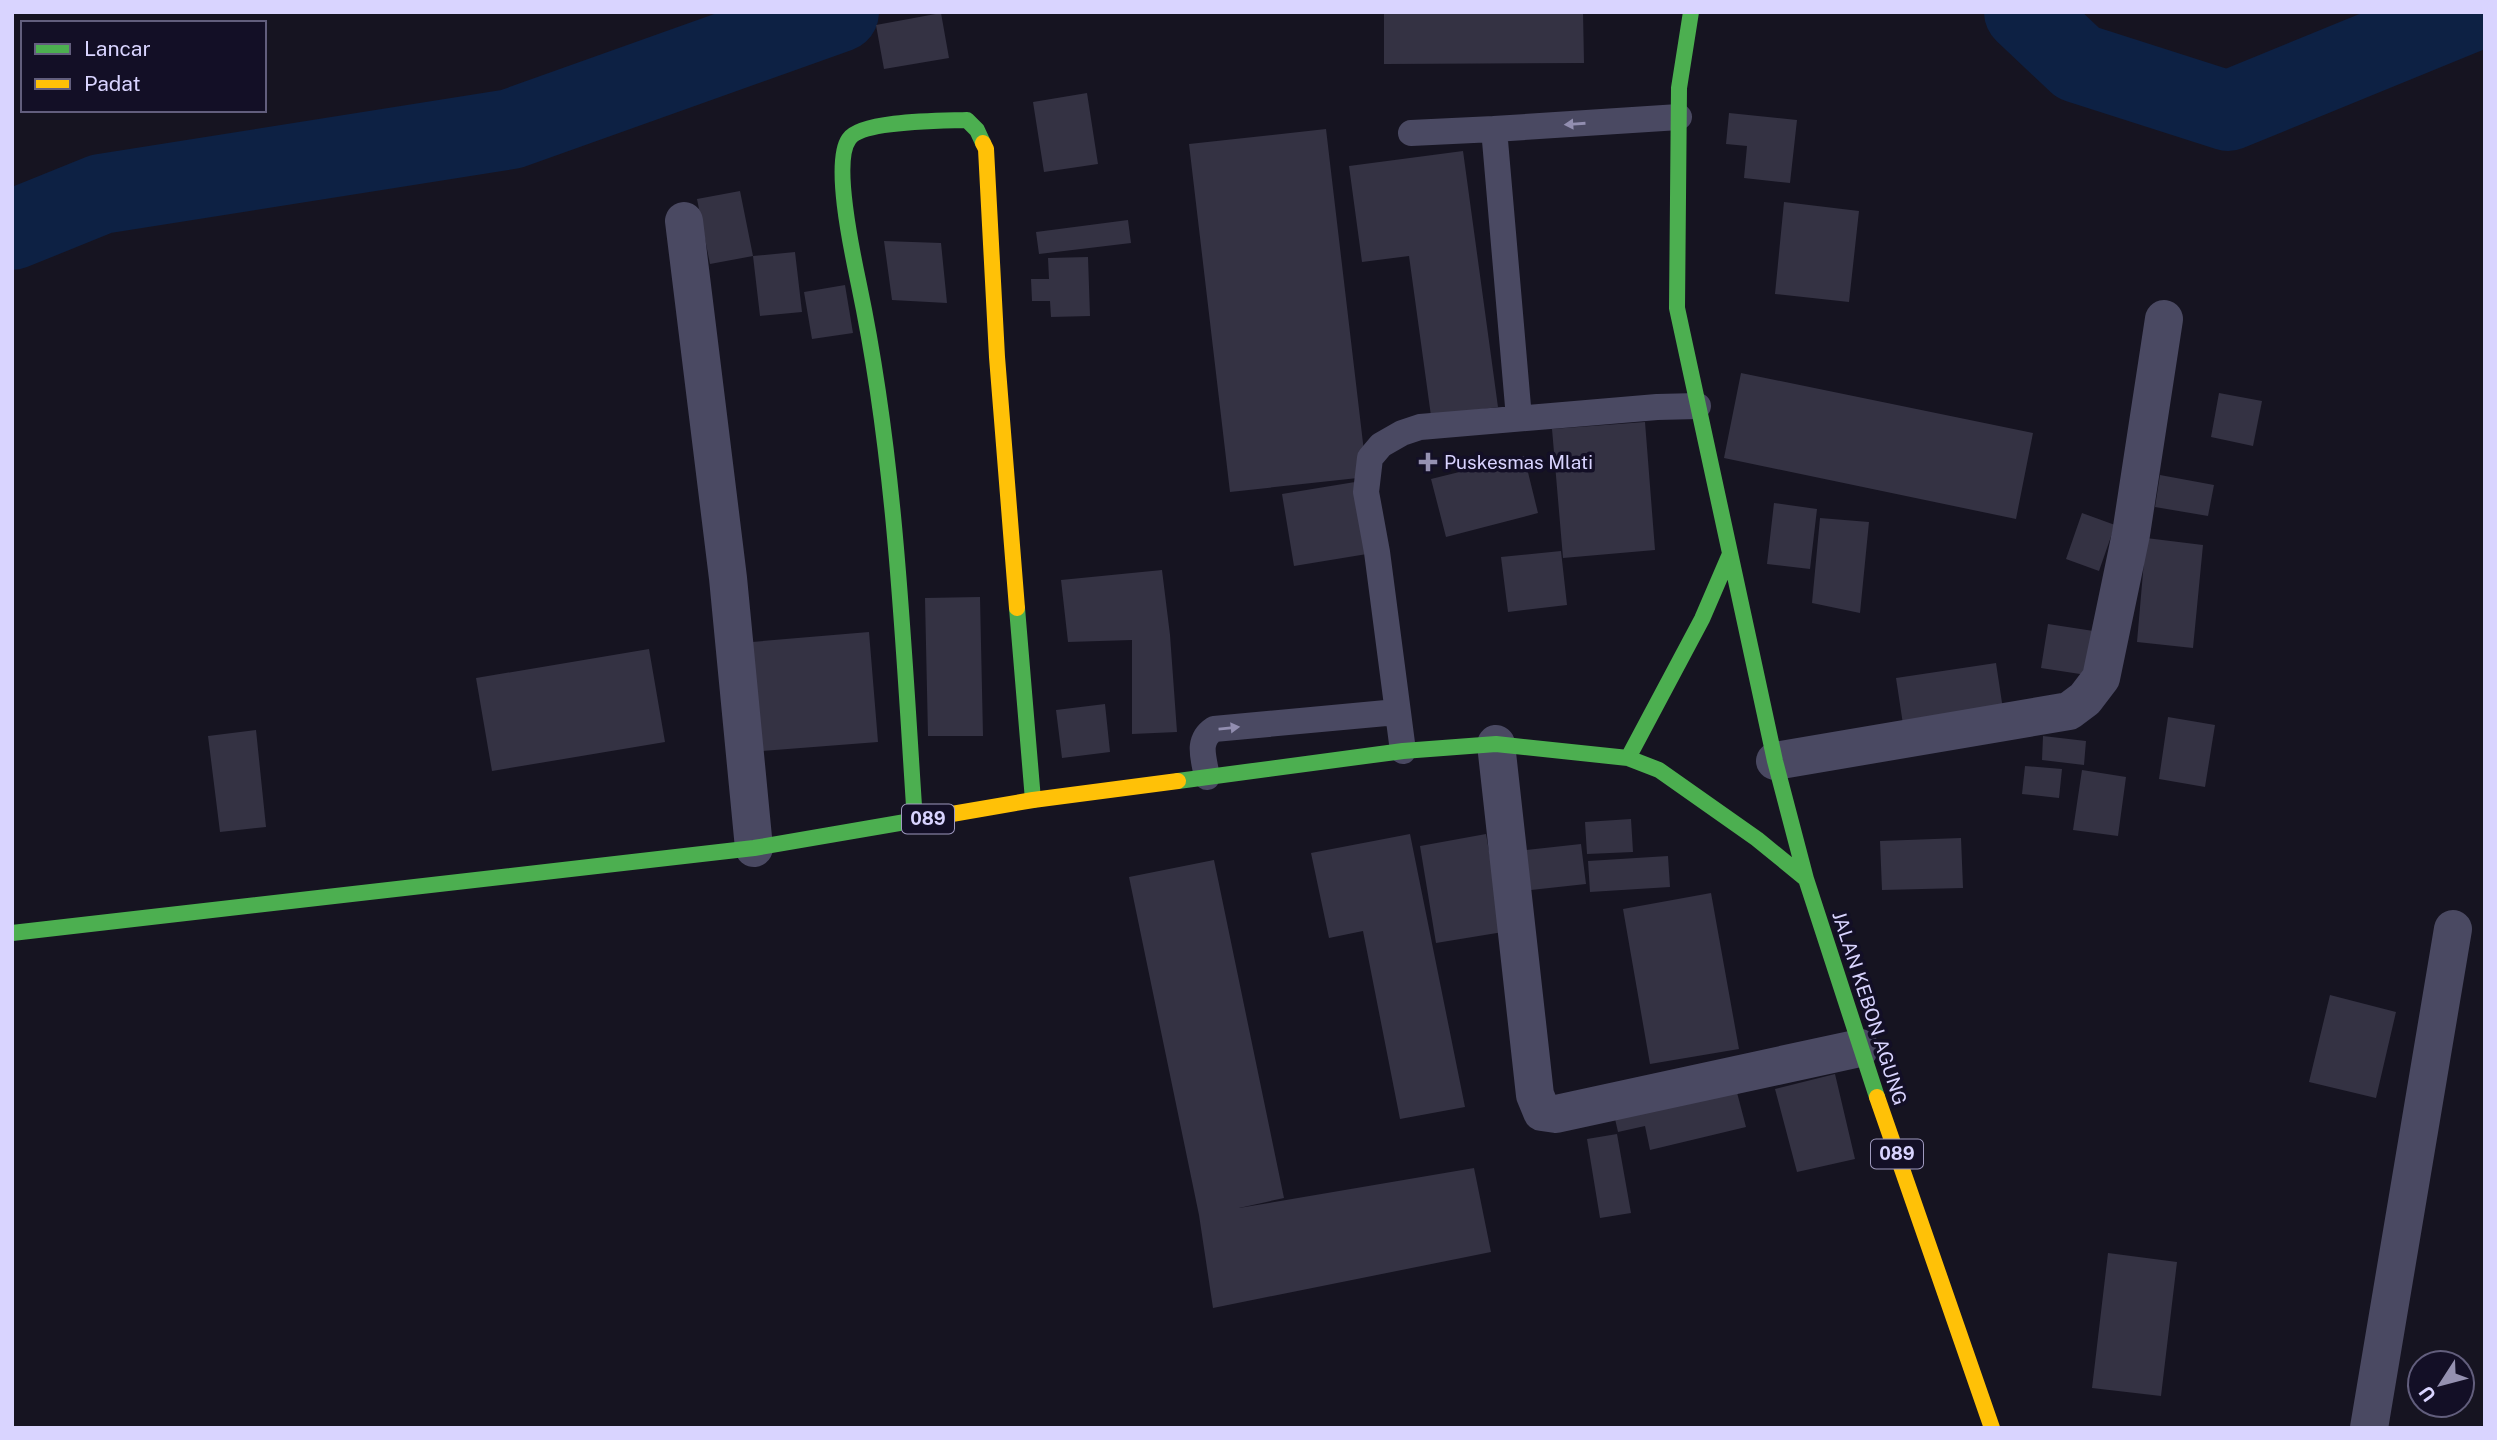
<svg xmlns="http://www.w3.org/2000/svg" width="2497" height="1440" font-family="'Public Sans',sans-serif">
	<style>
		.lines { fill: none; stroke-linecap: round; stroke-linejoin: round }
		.river { stroke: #0d2144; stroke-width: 80 }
		.building { fill: #343243 }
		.lane { stroke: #4a4962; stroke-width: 26 }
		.street { stroke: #4a4962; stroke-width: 38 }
		.fast { stroke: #4caf50; stroke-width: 16 }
		.slow { stroke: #ffc107; stroke-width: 16 }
		.oneway { fill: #928eb0 }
		.poi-dot { fill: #9591b1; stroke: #130f26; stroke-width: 2.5 }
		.labels { text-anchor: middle; stroke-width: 7; stroke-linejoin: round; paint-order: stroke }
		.shield { fill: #130f26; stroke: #9e99be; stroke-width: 2 }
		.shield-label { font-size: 18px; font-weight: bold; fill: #d9d4ff }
		.poi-label { font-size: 19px; fill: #d9d4ff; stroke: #130f26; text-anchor: start }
		.street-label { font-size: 19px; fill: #d9d4ff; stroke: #130f26 }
	</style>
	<rect width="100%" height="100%" fill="#161421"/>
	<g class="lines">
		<path class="river" d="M2024,12L2078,63L2228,111L2470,12
			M12,230L101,194L511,129L839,12"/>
	</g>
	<path class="building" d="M1384,12H1583L1584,63L1384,64Z
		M941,13L949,58L884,69L876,25Z
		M1087,93L1098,164L1044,172L1033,102Z
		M1729,113L1797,120L1790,183L1744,178L1747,146L1726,144Z
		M1326,129L1367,477L1230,492L1189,144Z
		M1463,151L1498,407L1431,416L1409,256L1362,262L1349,166Z
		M740,191L753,256L710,264L697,199Z
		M1784,202L1859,211L1849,302L1775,294Z
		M1128,220L1131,243L1039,254L1036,232Z
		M884,241L941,243L947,303L892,300Z
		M795,252L802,312L760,316L753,256Z
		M1088,257L1090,316L1051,317L1050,301H1032L1031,279H1049L1048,258Z
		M845,285L853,333L812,339L804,292Z
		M1741,373L2033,433L2016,519L1724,458Z
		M2219,393L2262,401L2253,446L2211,437Z
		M1645,422L1655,550L1563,558L1552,429Z
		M1524,456L1538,513L1446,537L1431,479Z
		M2160,475L2214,485L2208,516L2155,507Z
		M1355,482L1367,554L1294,566L1282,494Z
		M1774,503L1817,509L1810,569L1767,564Z
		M2082,513L2115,525L2099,571L2066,559Z
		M1820,518L1869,522L1860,613L1812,603Z
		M2146,538L2203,545L2193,648L2137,642Z
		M1561,551L1567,605L1508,612L1501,557Z
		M1162,570L1170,635L1177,732L1132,734V640L1068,642L1061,580Z
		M980,597L983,736H928L925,598Z
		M2048,624L2100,632L2093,676L2041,668Z
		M869,632L878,742L749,752L740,643Z
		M649,649L665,742L492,771L476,678Z
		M1996,663L2004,716L1904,731L1896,678Z
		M1105,704L1110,752L1062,758L1056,710Z
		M2168,717L2215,725L2205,787L2159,779Z
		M256,730L266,827L220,832L208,736Z
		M2043,736L2086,741L2084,765L2042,760Z
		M2025,766L2062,769L2059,798L2022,794Z
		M2082,770L2126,777L2118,836L2073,830Z
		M1631,819L1633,852L1587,854L1585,822Z
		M1410,834L1465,1107L1400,1119L1363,931L1329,938L1311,853Z
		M1486,834L1503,932L1436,943L1420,846Z
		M1961,838L1963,888L1882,890L1880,841Z
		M1581,844L1586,884L1522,891L1517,851Z
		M1668,856L1670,887L1590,892L1588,861Z
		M1214,860L1284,1198L1239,1208L1474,1168L1491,1252L1213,1308L1199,1215L1129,877Z
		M1711,893L1739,1049L1650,1064L1623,909Z
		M2330,995L2396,1012L2376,1098L2309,1082Z
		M1835,1074L1855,1159L1797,1172L1775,1089Z
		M1734,1081L1746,1127L1650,1150L1645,1126L1618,1132L1613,1110Z
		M1617,1134L1631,1213L1600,1218L1587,1139Z
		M2108,1253L2177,1262L2161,1396L2092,1388Z"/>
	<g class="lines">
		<path class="lane" d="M1494,129L1679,117
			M1411,133L1494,129L1519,418
			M1403,751L1377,552L1366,492L1370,458L1381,445L1402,433L1420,427L1657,407L1698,406
			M1207,777C1204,758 1196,741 1214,729L1397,712"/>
		<path class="street" d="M684,221L728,578L754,848
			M1496,744L1535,1095L1542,1112L1556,1114L1860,1048
			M1775,761L2069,711L2085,699L2101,678L2131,534L2164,319
			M2369,1428L2453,929"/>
		<path class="fast" d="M1691,12L1679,88L1677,308L1775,761L1806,879
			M1017,608L1033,800
			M1628,758L1702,619L1730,554
			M1178,781L1403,751L1496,744L1628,758L1659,770L1757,839L1806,879L1877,1097
			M915,821C903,642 896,461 859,285C853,256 832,162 849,139C862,120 944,121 967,120L977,130L983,143
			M12,933L754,848L946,815"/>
		<path class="slow" d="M983,143L986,149L997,357L1017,608
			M946,815L1033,800L1178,781
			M1877,1097L1992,1428"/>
	</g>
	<defs><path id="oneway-solid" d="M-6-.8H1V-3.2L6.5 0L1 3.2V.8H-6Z" transform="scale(1.75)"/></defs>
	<g class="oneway">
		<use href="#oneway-solid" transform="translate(1575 124) rotate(176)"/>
		<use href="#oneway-solid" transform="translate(1229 728) rotate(-6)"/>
	</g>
	<path class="poi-dot" d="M1424.5 451.5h7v7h7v7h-7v7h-7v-7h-7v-7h7z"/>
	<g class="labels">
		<g class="shield">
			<rect x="902" y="804.5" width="52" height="29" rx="5"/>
			<rect x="1871" y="1139.5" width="52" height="29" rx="5"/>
		</g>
		<g class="shield-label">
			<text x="928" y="825">089</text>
			<text x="1897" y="1160">089</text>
		</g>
		<g class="poi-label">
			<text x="1444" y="469">Puskesmas Mlati</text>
		</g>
		<g class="street-label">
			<text transform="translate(1870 1008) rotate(72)" y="7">JALAN KEBON AGUNG</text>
		</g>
	</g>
	<rect width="2497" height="1440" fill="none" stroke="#d9d4ff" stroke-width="28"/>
	<rect x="21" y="21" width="245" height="91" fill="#130f26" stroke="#625e7d" stroke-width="2"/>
	<rect x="35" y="44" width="35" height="10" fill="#4caf50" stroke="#625e7d" stroke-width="2"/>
	<text x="84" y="56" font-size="21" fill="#d9d4ff">Lancar</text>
	<rect x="35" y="79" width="35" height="10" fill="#ffc107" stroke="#625e7d" stroke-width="2"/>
	<text x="84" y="91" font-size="21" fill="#d9d4ff">Padat</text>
	<g transform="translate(2441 1384) rotate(234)"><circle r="33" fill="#130f26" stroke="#625e7d" stroke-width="2"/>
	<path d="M0-5L12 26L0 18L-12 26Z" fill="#9591b1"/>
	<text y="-10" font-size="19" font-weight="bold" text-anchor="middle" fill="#d9d4ff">U</text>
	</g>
</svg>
